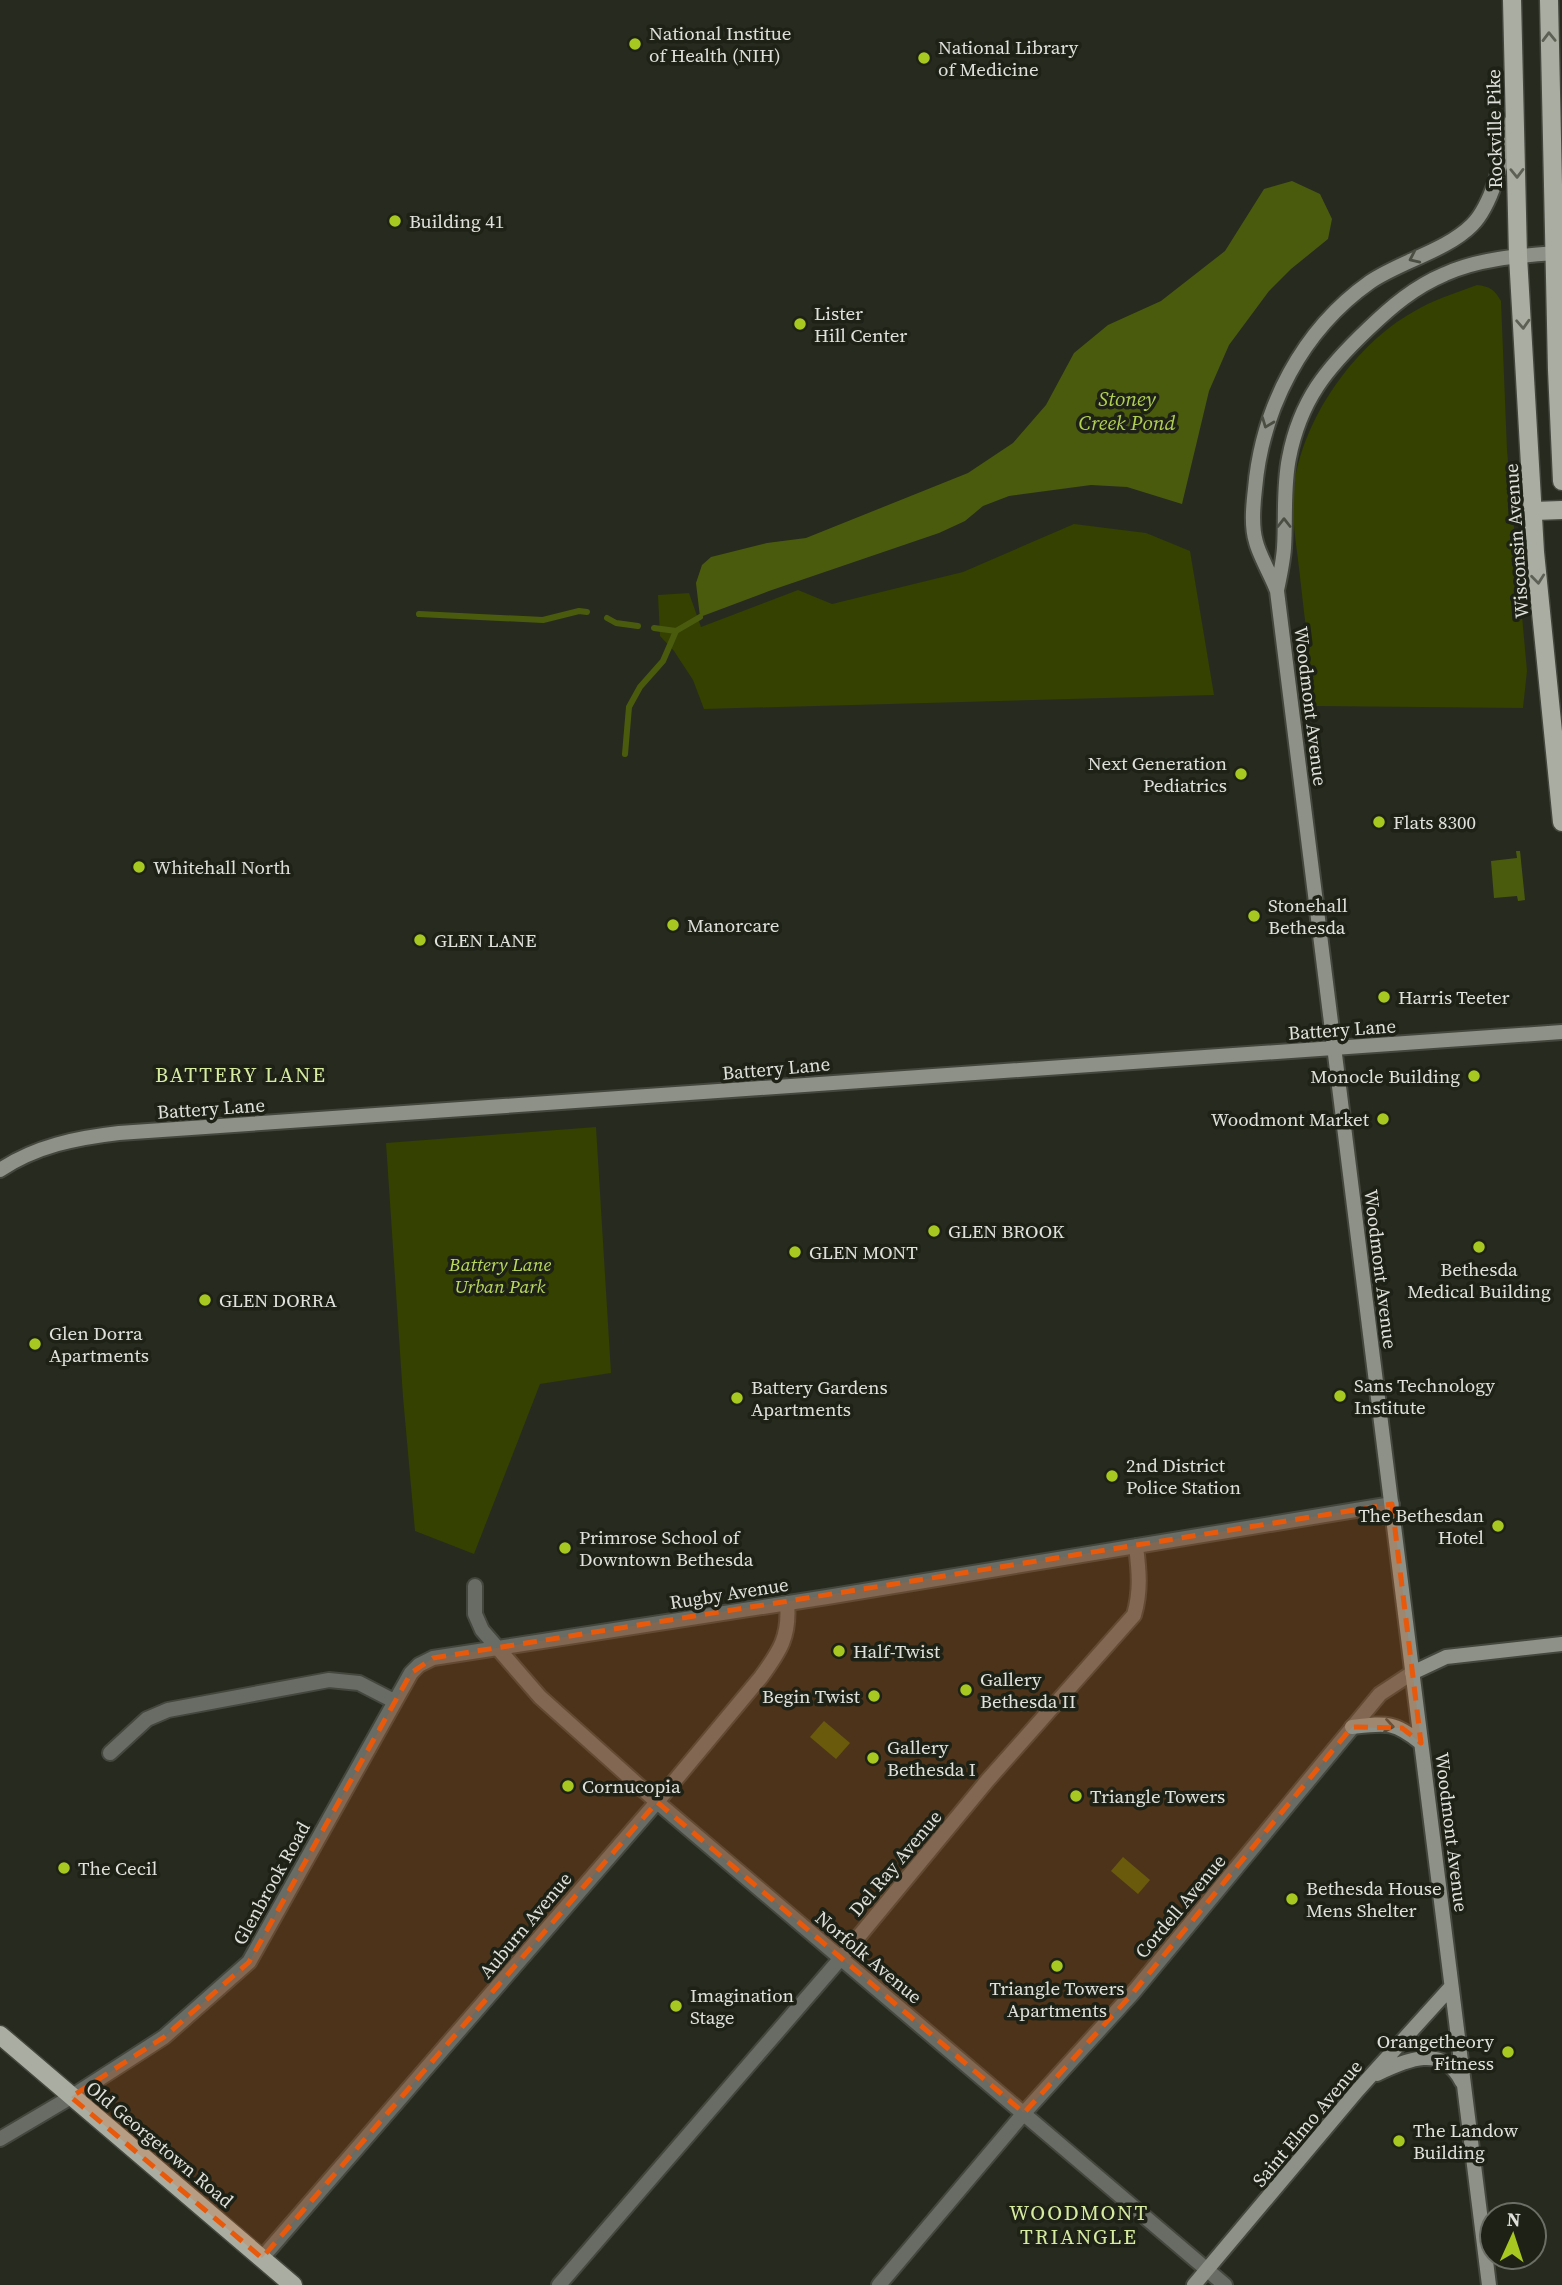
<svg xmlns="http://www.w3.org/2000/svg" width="1562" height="2285" font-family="'Source Serif 4',serif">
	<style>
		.green { fill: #344100 }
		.water { fill: #4b5b0d }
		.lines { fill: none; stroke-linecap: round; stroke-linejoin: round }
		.stream { stroke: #4b5b0d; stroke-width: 6 }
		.street-casing { stroke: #44473d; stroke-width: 18 }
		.secondary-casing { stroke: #44473d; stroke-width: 18 }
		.primary-casing { stroke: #44473d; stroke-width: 21 }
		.street { stroke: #696b65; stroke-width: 14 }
		.secondary { stroke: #8e9187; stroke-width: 14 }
		.primary { stroke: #aaaea2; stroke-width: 18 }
		.oneway { stroke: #5c6055 }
		.oneway2 { stroke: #4a4e43 }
		.marked { fill: #e8590c; fill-opacity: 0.2; stroke: #e8590c; stroke-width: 5; stroke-dasharray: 14 9; stroke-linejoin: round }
		.poi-dot { fill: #a7c820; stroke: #1d2116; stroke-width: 2.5 }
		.labels { text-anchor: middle; stroke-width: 7; stroke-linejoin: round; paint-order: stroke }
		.poi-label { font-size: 19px; fill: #dfe1da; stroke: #1d2116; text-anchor: start }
		.street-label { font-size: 19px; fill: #dfe1da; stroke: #1d2116 }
		.park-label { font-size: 19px; font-style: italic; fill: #bcda5d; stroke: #1d2116 }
		.water-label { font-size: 21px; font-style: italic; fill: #b2d052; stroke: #1d2116 }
		.neighbourhood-label { font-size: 21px; letter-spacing: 2px; fill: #d6eba0; stroke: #1d2116 }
	</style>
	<rect width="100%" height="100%" fill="#272a1f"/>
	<path class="green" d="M1477,285C1489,286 1495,290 1501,301L1507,450L1527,671L1523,708L1315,706C1310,660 1304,614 1299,568C1296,542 1291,515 1294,488C1301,421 1354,345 1413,312C1433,300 1455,293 1477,285Z
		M1074,524L1146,533L1190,551L1214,695L704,709L693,680L674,651L660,636L658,595L689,593L701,627L798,590L832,604L963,572Z
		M596,1127L611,1373L540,1384L474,1554L415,1531L403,1397L386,1143Z"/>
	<path class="water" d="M1292,181L1320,194L1332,219L1328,239L1291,269L1269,291L1229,345L1209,391L1182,504L1127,487L1091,485L1009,496L983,506L965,521L939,533L769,591L700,617L696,583L702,565L711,557L767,543L806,538L968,473L1013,443L1046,405L1074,353L1108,325L1161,301L1225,251L1264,189Z
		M1516,851H1520L1525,900L1518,901L1517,896L1494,898L1491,861L1517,858Z
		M824,1721L850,1743L836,1759L810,1737Z
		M1123,1857L1150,1880L1138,1894L1111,1871Z"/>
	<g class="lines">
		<path class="stream" d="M419,614L543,620L579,611L587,612
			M607,618L616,623L638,626
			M654,628L676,631
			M625,754L629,707L640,687L663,661L676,631L700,617"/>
		<defs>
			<path id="street" d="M475,1586V1614L482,1630L540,1697L657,1802L1225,2285
				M110,1753L147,1719L168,1710L329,1680L359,1683L394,1701
				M0,2139L71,2097L164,2037L249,1962L411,1673L419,1665L433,1658L827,1597L1392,1504
				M262,2258L657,1802L761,1677C780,1651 790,1636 787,1603
				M559,2285L841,1958L987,1781L1134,1615C1141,1591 1139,1571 1136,1546
				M879,2285L1024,2113L1132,1994L1380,1694L1412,1673"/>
			<path id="secondary" d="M1277,590C1280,576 1283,562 1284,548C1286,517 1283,488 1289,458C1300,400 1327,368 1368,329C1391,307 1414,287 1445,274C1478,259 1517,256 1554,253
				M0,1170C36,1146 76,1138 119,1133L1562,1032
				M1412,1673L1446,1657L1562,1644
				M1352,1727C1386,1723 1394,1721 1421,1743
				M1377,2074C1406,2060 1443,2043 1462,2082
				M1194,2285L1357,2091L1451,1987
				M1489,2285L1277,591C1272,577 1259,555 1256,542C1251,526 1253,506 1255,489C1262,408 1302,330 1370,282C1401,261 1446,251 1472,225C1494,203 1504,152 1511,122"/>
			<path id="primary" d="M1512,0L1518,256L1535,552L1562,822
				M1549,0L1557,370L1562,481
				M1534,511L1562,510
				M0,2035L293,2285"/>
		</defs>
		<use href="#street" class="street-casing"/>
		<use href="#secondary" class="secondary-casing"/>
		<use href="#primary" class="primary-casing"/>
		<use href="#street" class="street"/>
		<use href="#secondary" class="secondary"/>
		<use href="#primary" class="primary"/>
	</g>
	<defs><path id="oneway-chevron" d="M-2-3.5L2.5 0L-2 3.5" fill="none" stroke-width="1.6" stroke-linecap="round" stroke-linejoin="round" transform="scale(1.75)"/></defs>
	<g class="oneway">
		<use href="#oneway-chevron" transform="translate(1549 37) rotate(-91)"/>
		<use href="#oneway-chevron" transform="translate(1517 173) rotate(89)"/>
		<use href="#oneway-chevron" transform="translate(1523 324) rotate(87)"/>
		<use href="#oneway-chevron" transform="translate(1538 579) rotate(84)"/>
	</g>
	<g class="oneway2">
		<use href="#oneway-chevron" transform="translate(1414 258) rotate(155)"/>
		<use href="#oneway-chevron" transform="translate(1267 423) rotate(111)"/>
		<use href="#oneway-chevron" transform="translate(1284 523) rotate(-90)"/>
		<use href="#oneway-chevron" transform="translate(1389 1726) rotate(9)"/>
	</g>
	<path class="marked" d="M1392,1504L1421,1743L1402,1728L1352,1727L1132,1994L1024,2113L657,1802L262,2258L71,2097L164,2037L249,1962L411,1673L433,1658Z"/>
	<g class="poi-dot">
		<circle cx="635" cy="44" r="7"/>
		<circle cx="924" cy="58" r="7"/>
		<circle cx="395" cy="221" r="7"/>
		<circle cx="800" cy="324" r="7"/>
		<circle cx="1241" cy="774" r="7"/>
		<circle cx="1379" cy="822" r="7"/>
		<circle cx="139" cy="867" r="7"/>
		<circle cx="1254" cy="916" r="7"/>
		<circle cx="673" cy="925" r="7"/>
		<circle cx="420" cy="940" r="7"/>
		<circle cx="1384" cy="997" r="7"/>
		<circle cx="1474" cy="1076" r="7"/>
		<circle cx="1383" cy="1119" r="7"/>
		<circle cx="934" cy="1231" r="7"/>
		<circle cx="1479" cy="1247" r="7"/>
		<circle cx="795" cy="1252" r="7"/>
		<circle cx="205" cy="1300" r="7"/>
		<circle cx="35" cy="1344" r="7"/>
		<circle cx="1340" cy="1396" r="7"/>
		<circle cx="737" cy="1398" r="7"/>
		<circle cx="1112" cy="1476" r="7"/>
		<circle cx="1498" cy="1526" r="7"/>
		<circle cx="565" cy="1548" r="7"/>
		<circle cx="839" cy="1651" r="7"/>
		<circle cx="966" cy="1690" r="7"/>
		<circle cx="874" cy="1696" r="7"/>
		<circle cx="873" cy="1758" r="7"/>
		<circle cx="568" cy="1786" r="7"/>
		<circle cx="1076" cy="1796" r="7"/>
		<circle cx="64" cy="1868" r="7"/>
		<circle cx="1292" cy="1899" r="7"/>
		<circle cx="1057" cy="1966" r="7"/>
		<circle cx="676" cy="2006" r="7"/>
		<circle cx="1508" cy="2052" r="7"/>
		<circle cx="1399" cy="2141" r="7"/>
	</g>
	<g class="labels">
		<g class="poi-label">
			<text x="649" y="40">National Institue<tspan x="649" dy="22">of Health (NIH)</tspan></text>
			<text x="938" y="54">National Library<tspan x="938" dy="22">of Medicine</tspan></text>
			<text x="409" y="228">Building 41</text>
			<text x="814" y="320">Lister<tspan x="814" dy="22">Hill Center</tspan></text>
			<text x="1227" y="770" text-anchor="end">Next Generation<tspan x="1227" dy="22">Pediatrics</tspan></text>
			<text x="1393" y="829">Flats 8300</text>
			<text x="153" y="874">Whitehall North</text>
			<text x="1268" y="912">Stonehall<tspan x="1268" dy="22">Bethesda</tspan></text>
			<text x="687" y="932">Manorcare</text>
			<text x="434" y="947">GLEN LANE</text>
			<text x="1398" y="1004">Harris Teeter</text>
			<text x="1460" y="1083" text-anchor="end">Monocle Building</text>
			<text x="1369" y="1126" text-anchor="end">Woodmont Market</text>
			<text x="948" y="1238">GLEN BROOK</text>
			<text x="809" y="1259">GLEN MONT</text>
			<text x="1479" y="1276" text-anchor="middle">Bethesda<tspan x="1479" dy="22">Medical Building</tspan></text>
			<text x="219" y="1307">GLEN DORRA</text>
			<text x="49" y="1340">Glen Dorra<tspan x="49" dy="22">Apartments</tspan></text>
			<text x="1354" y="1392">Sans Technology<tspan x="1354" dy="22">Institute</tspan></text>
			<text x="751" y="1394">Battery Gardens<tspan x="751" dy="22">Apartments</tspan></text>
			<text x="1126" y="1472">2nd District<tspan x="1126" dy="22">Police Station</tspan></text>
			<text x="1484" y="1522" text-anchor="end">The Bethesdan<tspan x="1484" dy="22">Hotel</tspan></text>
			<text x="579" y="1544">Primrose School of<tspan x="579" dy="22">Downtown Bethesda</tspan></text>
			<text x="853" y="1658">Half-Twist</text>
			<text x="980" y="1686">Gallery<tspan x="980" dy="22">Bethesda II</tspan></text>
			<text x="860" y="1703" text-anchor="end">Begin Twist</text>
			<text x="887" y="1754">Gallery<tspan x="887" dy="22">Bethesda I</tspan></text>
			<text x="582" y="1793">Cornucopia</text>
			<text x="1090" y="1803">Triangle Towers</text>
			<text x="78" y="1875">The Cecil</text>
			<text x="1306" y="1895">Bethesda House<tspan x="1306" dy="22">Mens Shelter</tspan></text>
			<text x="1057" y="1995" text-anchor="middle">Triangle Towers<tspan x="1057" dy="22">Apartments</tspan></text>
			<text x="690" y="2002">Imagination<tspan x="690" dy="22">Stage</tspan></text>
			<text x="1494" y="2048" text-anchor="end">Orangetheory<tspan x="1494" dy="22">Fitness</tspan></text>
			<text x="1413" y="2137">The Landow<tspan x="1413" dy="22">Building</tspan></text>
		</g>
		<g class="street-label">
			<text transform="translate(1494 129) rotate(-91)" y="7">Rockville Pike</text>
			<text transform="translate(1516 541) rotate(-94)" y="7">Wisconsin Avenue</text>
			<text transform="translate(1311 706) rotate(83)" y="7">Woodmont Avenue</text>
			<text transform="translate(1342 1029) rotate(-4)" y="7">Battery Lane</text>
			<text transform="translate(776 1068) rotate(-5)" y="7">Battery Lane</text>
			<text transform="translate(211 1108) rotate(-4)" y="7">Battery Lane</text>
			<text transform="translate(1381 1269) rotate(83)" y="7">Woodmont Avenue</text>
			<text transform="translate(729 1593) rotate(-9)" y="7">Rugby Avenue</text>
			<text transform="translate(1452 1832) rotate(83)" y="7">Woodmont Avenue</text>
			<text transform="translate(895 1863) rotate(-50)" y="7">Del Ray Avenue</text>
			<text transform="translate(271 1883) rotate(-61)" y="7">Glenbrook Road</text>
			<text transform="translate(1180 1906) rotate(-50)" y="7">Cordell Avenue</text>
			<text transform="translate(525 1925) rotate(-50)" y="7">Auburn Avenue</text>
			<text transform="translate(869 1957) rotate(40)" y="7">Norfolk Avenue</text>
			<text transform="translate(1307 2123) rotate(-50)" y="7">Saint Elmo Avenue</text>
			<text transform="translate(160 2144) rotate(40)" y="7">Old Georgetown Road</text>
		</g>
		<g class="park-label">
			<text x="500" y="1271">Battery Lane<tspan x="500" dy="22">Urban Park</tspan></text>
		</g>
		<g class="water-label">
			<text x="1127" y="406">Stoney<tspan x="1127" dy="24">Creek Pond</tspan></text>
		</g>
		<g class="neighbourhood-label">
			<text x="241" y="1082">BATTERY LANE</text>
			<text x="1079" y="2220">WOODMONT<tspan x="1079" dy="24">TRIANGLE</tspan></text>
		</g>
	</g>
	<g transform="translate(1513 2236) rotate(3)"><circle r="33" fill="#1d2116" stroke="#6b6e64" stroke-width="2"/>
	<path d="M0-5L12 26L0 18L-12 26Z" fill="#a7c820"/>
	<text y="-10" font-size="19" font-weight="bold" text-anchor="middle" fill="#dfe1da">N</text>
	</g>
</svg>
